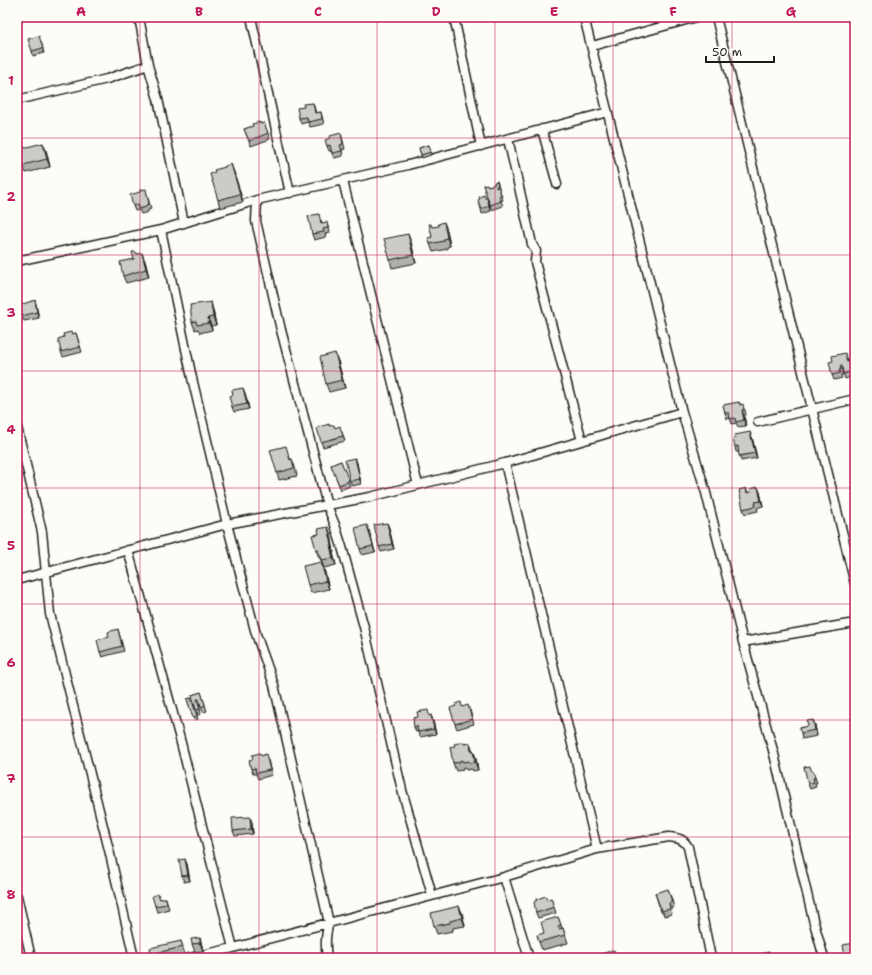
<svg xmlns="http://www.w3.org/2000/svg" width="872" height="975" font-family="'Shantell Sans',sans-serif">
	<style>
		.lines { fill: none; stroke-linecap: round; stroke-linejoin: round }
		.street-casing { stroke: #1c1c1c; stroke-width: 11 }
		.street { stroke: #fdfcf7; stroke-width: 8 }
		.wall { fill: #afafac; stroke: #1c1c1c }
		.shaded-wall { fill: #8f8e8c; stroke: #1c1c1c }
		.building { fill: #cccbc8; stroke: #1c1c1c }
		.grid { fill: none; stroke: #c2185b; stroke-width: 1; stroke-opacity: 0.55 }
		.neatline { fill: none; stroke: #c2185b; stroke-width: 1.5 }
		.grid-label { font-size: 13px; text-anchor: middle; font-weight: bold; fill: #c2185b }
	</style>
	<rect width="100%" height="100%" fill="#fdfcf7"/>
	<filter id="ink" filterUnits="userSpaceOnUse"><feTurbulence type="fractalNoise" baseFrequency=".025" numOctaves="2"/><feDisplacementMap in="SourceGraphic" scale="8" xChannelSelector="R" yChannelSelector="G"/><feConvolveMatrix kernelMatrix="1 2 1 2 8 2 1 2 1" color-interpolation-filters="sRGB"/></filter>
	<g filter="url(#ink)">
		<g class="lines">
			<defs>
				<path id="street" d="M139,17L148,65L158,99L184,223
					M251,17L290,193
					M454,17L481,146
					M584,17L682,412L706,493L743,642L774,754L813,919L824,958
					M716,17L855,584
					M592,46L697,17
					M17,100L107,79L148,65
					M542,129L557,184
					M508,139L532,244L536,251L535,262L582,441
					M343,181L418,485
					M257,200L256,221L281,330L327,505L335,525L342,547L364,627L402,790L432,895
					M161,230L192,378L227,524L256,634L274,685L329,923C325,935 325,945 327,958
					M17,261L161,230L257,200L408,165L608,112
					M758,422L855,399
					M17,427L42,532L50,614L109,850L134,958
					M505,463L597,849
					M128,550L180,739L233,948
					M17,580L227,524L370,497L505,463L682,412
					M743,642L855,623
					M504,877L529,958
					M17,896L31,958
					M189,958L233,948L504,877L597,849L669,837C678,838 684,839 688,847L711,958"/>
			</defs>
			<use href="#street" class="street-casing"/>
			<use href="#street" class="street"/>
		</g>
		<path class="wall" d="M41,41L44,53L33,56L32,51Z
			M313,103L316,113L321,112L324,124L310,127L308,122L301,124L299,118L304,107Z
			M264,123L270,139L251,146L244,129Z
			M341,133L345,149L342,150L343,156L334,158L331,151H329L327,146L330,138Z
			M429,145L431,155L422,158L419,148Z
			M46,150L50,167L26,173L23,165Z
			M225,167L234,172L243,202L220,208L218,200L215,172Z
			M497,181L503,200L501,201L503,206L492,210L483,185L488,186L495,184Z
			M147,194L151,209L148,210V212L141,214L139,210L135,211L133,206Z
			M486,198H487L491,211L482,214L481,209Z
			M321,220L322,223L329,227L330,233L325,234L326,237L314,240L312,234Z
			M432,227L447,230L450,246L447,247V249L433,252L430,244L432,237Z
			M411,242L416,263L392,268L390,260Z
			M137,254L145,261L149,277L126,283L123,276Z
			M35,300L36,305L39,318L24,321L22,316Z
			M213,310L216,325L211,326L212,330L200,333L198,329L195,330L192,322Z
			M76,333L82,352L63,357L61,352L72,334Z
			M847,358L848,362L853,367L855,376L845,379L843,371H842L843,375H841L842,378L834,380L832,375Z
			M338,361L345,388L329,392L326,384Z
			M245,393L249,409L234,412L232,407Z
			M739,402L741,405L745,410L746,415L744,416L746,426L738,427L736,423L732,424L730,418L727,419L725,413Z
			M329,426L335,428L342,432L345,441L323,447L321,442Z
			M752,437L757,458L741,461L739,452H736L735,447Z
			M289,454L290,459H292L295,467L297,476L279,480L277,473Z
			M355,458L357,463L361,484L352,486L350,481Z
			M341,461L350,486L341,490L331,465Z
			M746,488L748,493L760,492L763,506L757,508L758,511L745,514L743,509Z
			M387,523L389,528L394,549L381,552L379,547Z
			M367,525L375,552L362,555L360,549Z
			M331,535L334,552L333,553L336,565L324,568L320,558H319L316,550Z
			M324,569L329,589L311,593L308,585Z
			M118,629L124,651L102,657L100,652L109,637Z
			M201,692L207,711L203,712L200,704H199L201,714L198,715L192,695Z
			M191,698L198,719L194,720L187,699Z
			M463,707L470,710L474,724L457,729L455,724Z
			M431,715L433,721L436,734L420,737L418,732H416L414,727Z
			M813,720L815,725L817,736L802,739L801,733L808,726Z
			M470,743L476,758L478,770L473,771L472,769L466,770L465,767L462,768L463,770L456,771L453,763L464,744Z
			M261,756L268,760L272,775L258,779L256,774H253L251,769L253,759Z
			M813,772L815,777L817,783H815L816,787L810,789L808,784Z
			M252,822L253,834L235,836L233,831Z
			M187,864L190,881L184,882L182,876Z
			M655,893L670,894L674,907L671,908L672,914L664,916L663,912H661Z
			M166,898L169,909L157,912L155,906L160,899Z
			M551,898L556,913L538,918L536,913L547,900Z
			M459,906L462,913L465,926L453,928V931L437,934L434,926Z
			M558,917L562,928H563L568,943L542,950L539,942L544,933Z
			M200,938L202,946L203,951L195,952L192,944Z
			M181,941L185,955L170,958H153L151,954Z"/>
		<path class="shaded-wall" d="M43,143L46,150L50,167L47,159Z
			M231,164L234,172L243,202L240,194Z
			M444,222L447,230L450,246L447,238Z
			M408,234L411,242L416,263L413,255Z
			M142,253L145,261L149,277L146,269Z
			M35,300L36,305L39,318L37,312Z
			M211,302L213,310L216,325L213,317Z
			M208,318L211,326L212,330L209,323Z
			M335,353L338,361L345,388L342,380Z
			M243,388L245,393L249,409L247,404Z
			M742,410L744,416L746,426L744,420Z
			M750,432L752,437L757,458L755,453Z
			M355,458L357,463L361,484L360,479Z
			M758,487L760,492L763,506L761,501Z
			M387,523L389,528L394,549L392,544Z
			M367,525L369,530L375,552L373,546Z
			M328,527L331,535L334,552L332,544Z
			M330,545L333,553L336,565L333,558Z
			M321,562L324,569L329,589L326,581Z
			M431,715L433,721L436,734L434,729Z
			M813,720L815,725L817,736L815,730Z
			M473,750L476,758L478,770L475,762Z
			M250,817L252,822L253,834L251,829Z
			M185,859L187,864L190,881L188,875Z
			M459,906L462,913L465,926L462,918Z
			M200,938L202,946L203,951L200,943Z"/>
		<path class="building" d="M39,36L43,48L32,51L28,39Z
			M313,103L315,113L321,112L322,119L308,122L307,117L299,118L297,108L304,107L303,104Z
			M260,122V124L264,123L268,133L249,141L244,129L253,126L252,124Z
			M341,133L343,144L340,145L342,151L332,153L330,145L327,146L325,140L330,138V136Z
			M43,143L47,159L23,165L19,149Z
			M429,145L431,152L421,155L419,148Z
			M231,164L240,194L218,200L210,174L215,172L214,170L225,167V166Z
			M497,181L498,185L496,186V188L499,187L501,195L499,196L501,201L490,205L483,185L487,184L488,186L495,184L494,182Z
			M146,189L149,204L146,205V207L139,209L138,204L133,206L130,195L140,192V190Z
			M484,195L485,198H487L489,206L481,209L478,200L480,199L479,197Z
			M319,214L321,223L327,222L328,228L323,229L324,232L312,234L308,216Z
			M444,222L447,238L444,239V241L430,244L428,238L432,237L429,224H431L432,227L439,226L438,224Z
			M408,234L413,255L390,260L384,239Z
			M132,252H136L137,254L142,253L146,269L123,276L120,262L134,259Z
			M35,300L37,312L22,316L20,305Z
			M211,302L213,317L208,318L209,323L197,325L196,321L192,322L190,305Z
			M71,332L72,334L76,333L80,347L61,352L58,339L64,337L63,334Z
			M335,353L342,380L326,384L320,357Z
			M845,353L847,362L851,361L853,371L843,374L842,366H840L841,370H839L840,373L832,375L829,362L833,361L832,356Z
			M243,388L247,404L232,407L229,396L233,395L232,390Z
			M739,402L740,405L743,404L744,410H742L744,420L736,422L735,418L730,419L729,413H725L723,405Z
			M329,424V426L334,425L335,428L340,426L343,436L321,442L317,428Z
			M750,432L755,453L739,456L738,446L735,447L733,439L736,438L735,435Z
			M286,446L290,460L292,459L294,468L277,473L270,450Z
			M355,458L360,479L350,481L345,460Z
			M341,461L349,481L339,485L331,465Z
			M758,487L761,501L755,502L756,506L743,509L739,490L746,488L747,493L751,492L750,489Z
			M387,523L392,544L379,547L374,525Z
			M367,525L373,546L360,549L355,528Z
			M328,527L332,544L330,545L333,558L321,560L318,549L316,550L312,535L319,534L318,529Z
			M321,562L326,581L308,585L303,566Z
			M118,629L122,646L100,652L97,640L109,637L108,632Z
			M201,692L205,705L201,707L199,699H197L200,709L196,710L192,695Z
			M191,698L197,716L193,718L187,699Z
			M461,702L462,707L468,705L472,719L455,724L450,708L456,706L455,704Z
			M428,710L429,716L431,715L434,729L418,732L417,726L414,727L413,718L418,717L417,712Z
			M813,720L815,730L801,733L799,728L808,726L807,721Z
			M464,742V744L470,743L471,750H473L475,762L470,763L469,761L463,762L462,760H460V762L453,763L450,747L455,746L454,744Z
			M260,753L261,756L266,754L270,770L256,773L255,768L251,769L249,760L253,759L252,755Z
			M810,766L812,772H814L815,778H813L814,782L808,784L804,767Z
			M250,817L251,829L233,831L232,818Z
			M185,859L188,875L182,876L179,860Z
			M668,889L672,902L669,903L670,909L662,911L661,907H660L655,893Z
			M158,894L160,899L166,898L167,904L155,906L152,896Z
			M546,896L547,900L551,898L554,907L536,913L534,902L537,900V899Z
			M459,906L462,918L450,921V923L434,926L431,913Z
			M558,917L561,925L558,926L559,929L563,928L565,935L539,942L537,935L544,933L541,922Z
			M200,938V943L192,944L191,939Z
			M181,941L183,947L151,954L150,948Z
			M855,943V958H845L843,945Z
			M614,950L617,958H601H602L601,954Z
			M769,952L770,958H743Z"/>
	</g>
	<path class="grid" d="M140,17V958M259,17V958M377,17V958M495,17V958M613,17V958M732,17V958M17,138H855M17,255H855M17,371H855M17,488H855M17,604H855M17,720H855M17,837H855"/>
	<rect width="872" height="975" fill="none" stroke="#fdfcf7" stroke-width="44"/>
	<path d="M706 56v6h68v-6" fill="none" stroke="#1c1c1c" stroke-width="2"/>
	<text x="712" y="56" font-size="12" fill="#1c1c1c" stroke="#fdfcf7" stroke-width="3" paint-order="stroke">50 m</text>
	<rect x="22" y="22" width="828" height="931" class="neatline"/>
	<g class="grid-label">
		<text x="81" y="16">A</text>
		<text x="199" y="16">B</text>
		<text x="318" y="16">C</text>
		<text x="436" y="16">D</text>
		<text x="554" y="16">E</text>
		<text x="673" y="16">F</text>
		<text x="791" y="16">G</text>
		<text x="11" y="85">1</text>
		<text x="11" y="201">2</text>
		<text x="11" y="317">3</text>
		<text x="11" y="434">4</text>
		<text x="11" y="550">5</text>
		<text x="11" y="667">6</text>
		<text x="11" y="783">7</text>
		<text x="11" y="899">8</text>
	</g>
</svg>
